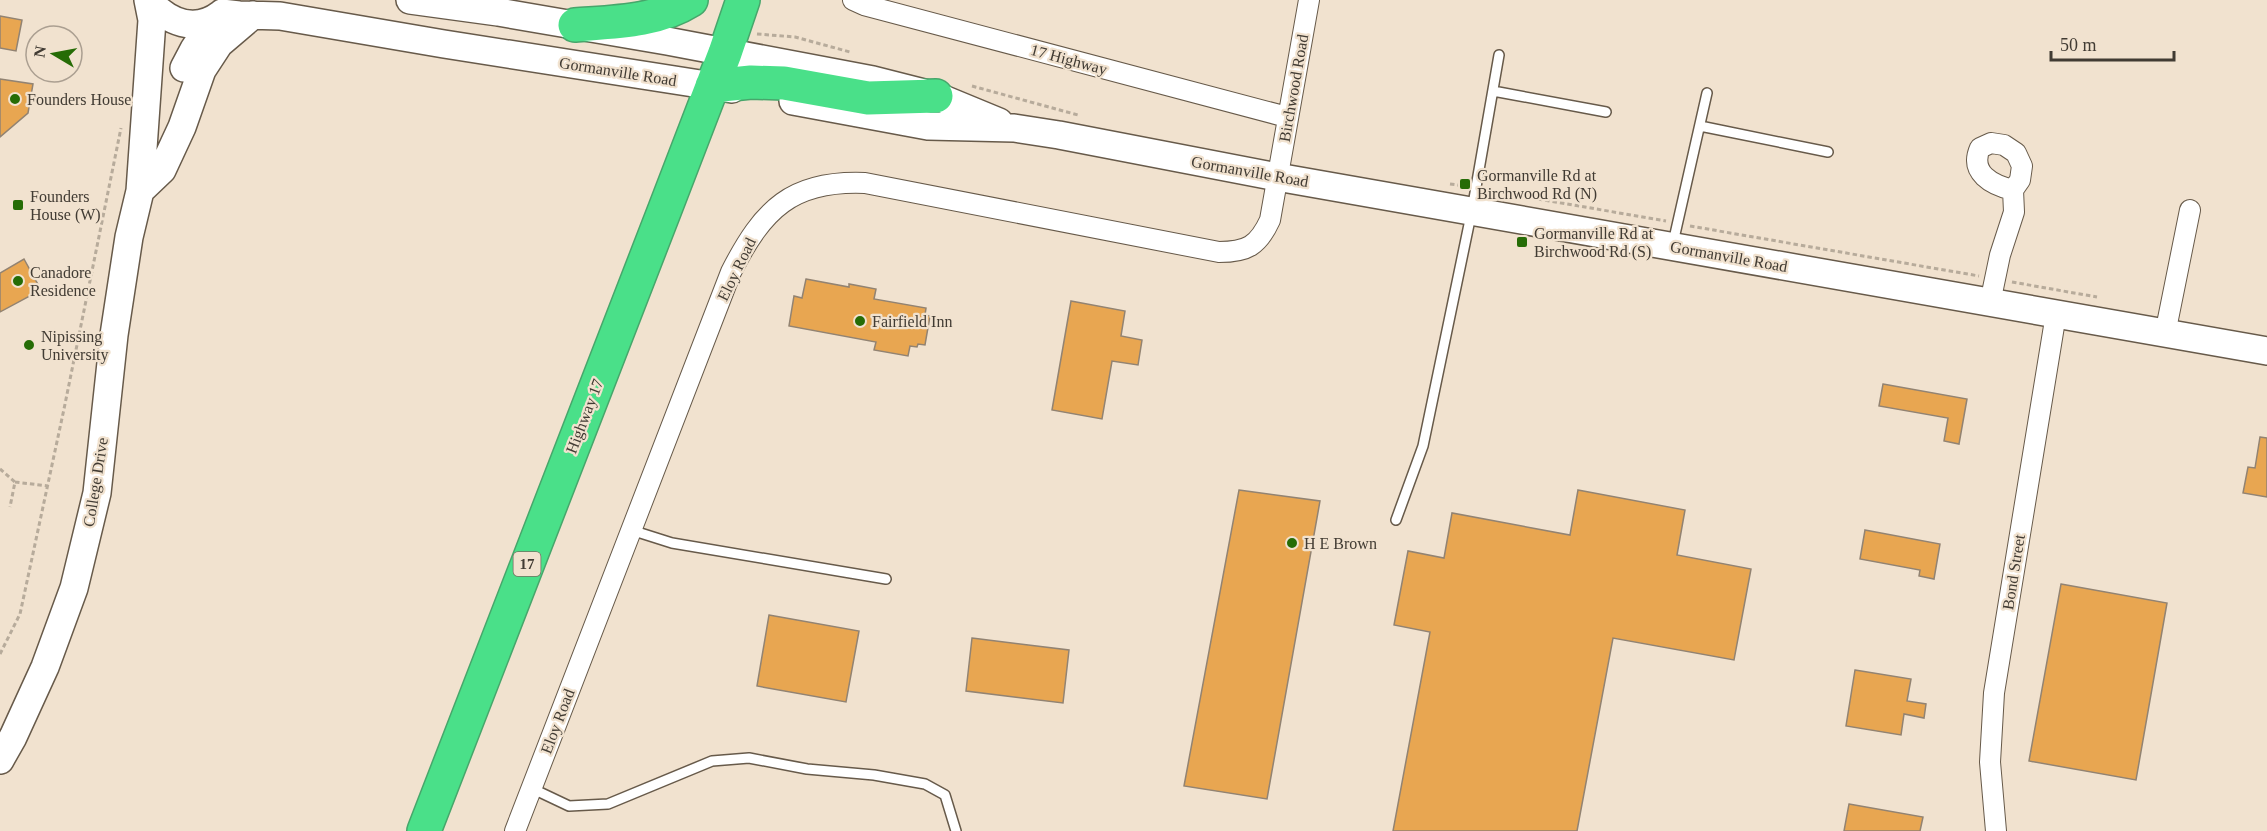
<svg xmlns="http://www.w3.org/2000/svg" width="2267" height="831" font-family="'Times New Roman',serif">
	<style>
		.building { fill: #e8a651; stroke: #928372; stroke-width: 1.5 }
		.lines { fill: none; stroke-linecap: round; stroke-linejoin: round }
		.lane-casing { stroke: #675a4a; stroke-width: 12 }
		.street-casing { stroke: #675a4a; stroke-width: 22 }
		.secondary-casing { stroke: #675a4a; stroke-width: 30 }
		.highway-casing { stroke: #47a66b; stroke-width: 36 }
		.path { stroke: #b7ab9b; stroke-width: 3; stroke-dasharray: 4.5 3; stroke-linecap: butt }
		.lane { stroke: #fff; stroke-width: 9 }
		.street { stroke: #fff; stroke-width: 20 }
		.secondary { stroke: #fff; stroke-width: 27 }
		.highway { stroke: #4ae089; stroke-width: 33 }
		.poi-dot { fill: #266c06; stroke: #f1e2cf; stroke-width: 2 }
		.labels { text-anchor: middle; stroke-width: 4.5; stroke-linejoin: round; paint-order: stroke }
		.shield { fill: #f1e2cf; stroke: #766d62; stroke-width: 1.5 }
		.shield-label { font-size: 15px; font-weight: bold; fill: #413b33 }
		.street-label { font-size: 16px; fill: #413b33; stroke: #f1e2cf }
		.poi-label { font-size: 16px; fill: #413b33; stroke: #f1e2cf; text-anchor: start }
	</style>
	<rect width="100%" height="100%" fill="#f1e2cf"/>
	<path class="building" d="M0,16L22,20L16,51L0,48Z
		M0,79L33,84L28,113L0,137Z
		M24,259L41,290L0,312V273Z
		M806,279L849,287V284L876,289L874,299L926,308L925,315L930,316L925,345L918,344L917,347L910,346L908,356L874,350L876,342L789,326L794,296L802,298Z
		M1071,301L1125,311L1121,336L1142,340L1138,365L1112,361L1102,419L1052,410Z
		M1883,384L1967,399L1959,444L1944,441L1948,418L1879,406Z
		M2260,437L2267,438V497L2243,493L2248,467L2255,468Z
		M1239,490L1320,501L1267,799L1184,786Z
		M1578,490L1685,510L1677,555L1751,569L1734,660L1613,638L1577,831H1393L1430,632L1394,625L1408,551L1444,558L1452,513L1570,535Z
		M1865,530L1940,544L1934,579L1919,576L1920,570L1860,559Z
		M2061,584L2167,603L2136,780L2029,761Z
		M769,615L859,631L846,702L757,686Z
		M972,638L1069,650L1063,703L966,691Z
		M1855,670L1911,679L1907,701L1926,704L1924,718L1904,714L1901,735L1846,726Z
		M1849,804L1923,817L1920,831H1844Z"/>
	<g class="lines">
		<defs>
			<path id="lane" d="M1493,91L1606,112
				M1700,126L1828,152
				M1673,243L1707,93
				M1396,520L1423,446L1472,210L1499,55
				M631,530L672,543L886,579
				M531,788L569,806L608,804L712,761L749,758L807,769L874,775L925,784L945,795L956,831"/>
			<path id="street" d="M853,0L864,5L1287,117
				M1990,303L2000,255L2014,212L2013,190L2020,180L2022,166L2016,153L2004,145L1991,143L1980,148C1969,173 1992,185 2013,190
				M2165,334L2190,210
				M515,831L731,272C763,209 792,180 865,183L1219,252C1247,252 1258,246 1270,220L1309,0
				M1996,831L1990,762L1994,693L2056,314"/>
			<path id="secondary" d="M148,0C168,22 195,34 221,14
				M410,0L498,12L667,41L873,80L936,96L999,122
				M222,13L239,15L280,16L444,44L732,89
				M184,68L194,49L214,19
				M793,101L928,126L1014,128L1059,135L1277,177L2267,351
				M140,191L162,170L182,127L202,70L219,44L253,15
				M0,760L13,737L45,667L74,588L97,493L114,335L129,237L140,191L152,20L148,0"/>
			<path id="highway" d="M575,25C615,22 656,22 691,0
				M712,86L751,82L784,83L868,98L936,96
				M424,831L665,209L725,53L743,0"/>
		</defs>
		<use href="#lane" class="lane-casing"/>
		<use href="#street" class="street-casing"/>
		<use href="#secondary" class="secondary-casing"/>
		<use href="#highway" class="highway-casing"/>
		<path class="path" d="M757,34L795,37L850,52
			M972,86L1078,115
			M1450,184L1465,186
			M1486,190L1666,221
			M1690,226L1979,276
			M2012,282L2097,297
			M0,469L15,482L10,507
			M15,482L48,486
			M0,654L20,614L64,409L121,128"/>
		<use href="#lane" class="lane"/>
		<use href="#street" class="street"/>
		<use href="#secondary" class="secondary"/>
		<use href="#highway" class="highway"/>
	</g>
	<g class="poi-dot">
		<circle cx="15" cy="99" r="6"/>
		<rect x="1459" y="178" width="12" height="12" rx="3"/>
		<rect x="12" y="199" width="12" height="12" rx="3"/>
		<rect x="1516" y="236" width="12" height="12" rx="3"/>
		<circle cx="18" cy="281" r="6"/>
		<circle cx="860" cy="321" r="6"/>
		<circle cx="29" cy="345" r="6"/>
		<circle cx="1292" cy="543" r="6"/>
	</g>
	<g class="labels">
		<rect class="shield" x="513.5" y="552" width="27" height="24" rx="4.5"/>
		<g class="shield-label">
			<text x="527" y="569">17</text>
		</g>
		<g class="street-label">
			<text transform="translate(1069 59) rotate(15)" y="6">17 Highway</text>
			<text transform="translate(618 71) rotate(9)" y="6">Gormanville Road</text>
			<text transform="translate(1293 88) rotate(-80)" y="6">Birchwood Road</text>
			<text transform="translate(1250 171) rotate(10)" y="6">Gormanville Road</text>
			<text transform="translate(1729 256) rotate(10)" y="6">Gormanville Road</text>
			<text transform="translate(736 269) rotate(-64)" y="6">Eloy Road</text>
			<text transform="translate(584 416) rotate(-69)" y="6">Highway 17</text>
			<text transform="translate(95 482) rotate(-81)" y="6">College Drive</text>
			<text transform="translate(2013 572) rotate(-81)" y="6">Bond Street</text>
			<text transform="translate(557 721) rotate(-69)" y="6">Eloy Road</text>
		</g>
		<g class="poi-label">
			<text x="27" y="105">Founders House</text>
			<text x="1477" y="181">Gormanville Rd at<tspan x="1477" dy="18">Birchwood Rd (N)</tspan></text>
			<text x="30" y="202">Founders<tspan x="30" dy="18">House (W)</tspan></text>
			<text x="1534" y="239">Gormanville Rd at<tspan x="1534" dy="18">Birchwood Rd (S)</tspan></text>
			<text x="30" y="278">Canadore<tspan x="30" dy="18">Residence</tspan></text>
			<text x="872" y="327">Fairfield Inn</text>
			<text x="41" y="342">Nipissing<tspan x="41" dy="18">University</tspan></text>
			<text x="1304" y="549">H E Brown</text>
		</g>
	</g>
	<g transform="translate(54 54) rotate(280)"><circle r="28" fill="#f1e2cf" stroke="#ab9f91" stroke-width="1.5"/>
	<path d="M0-4.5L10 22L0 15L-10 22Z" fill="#266c06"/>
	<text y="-9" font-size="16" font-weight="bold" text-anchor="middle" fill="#413b33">N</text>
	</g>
	<path d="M2051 51v9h123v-9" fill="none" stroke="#413b33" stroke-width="3"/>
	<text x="2060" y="51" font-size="18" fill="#413b33" stroke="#f1e2cf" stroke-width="4.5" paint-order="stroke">50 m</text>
</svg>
